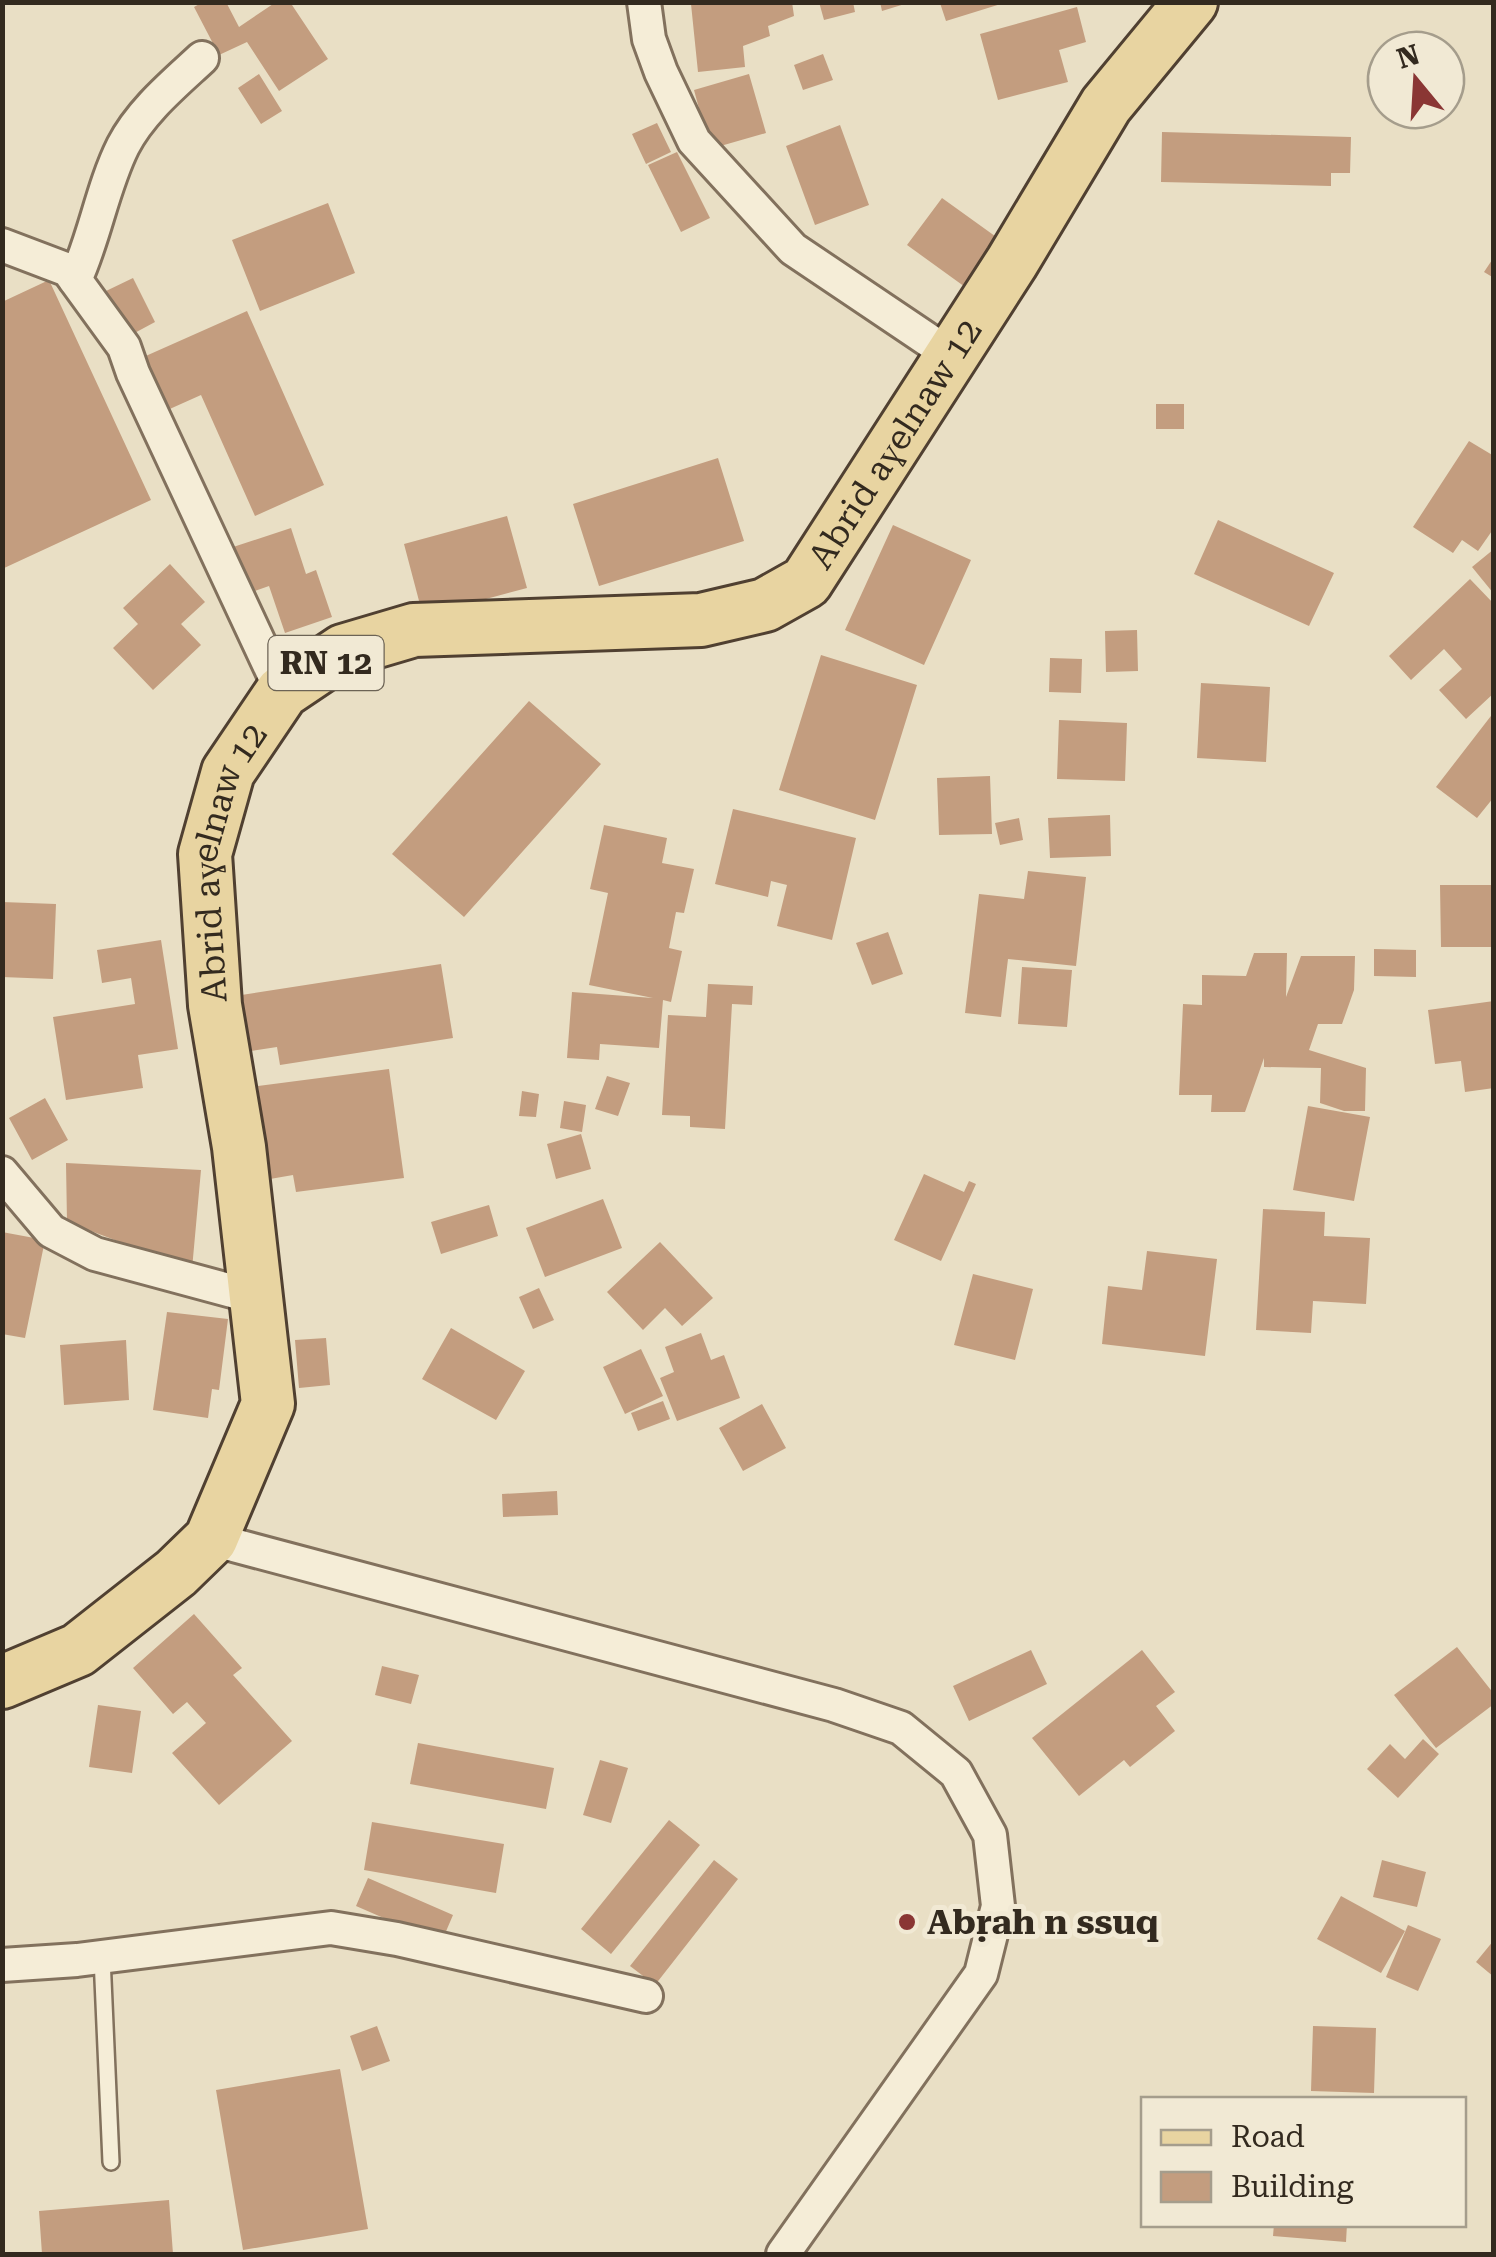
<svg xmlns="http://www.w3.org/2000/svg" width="1496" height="2257" font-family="'Roboto Serif',serif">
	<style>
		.building { fill: #c39d7f }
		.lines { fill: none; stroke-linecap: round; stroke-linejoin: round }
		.service-casing { stroke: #82715d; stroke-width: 20 }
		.minor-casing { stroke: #82715d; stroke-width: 38 }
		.primary-casing { stroke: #504031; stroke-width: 58 }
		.service { stroke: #f5edd7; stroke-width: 15 }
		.minor { stroke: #f5edd7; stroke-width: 32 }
		.primary { stroke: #e8d4a1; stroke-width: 52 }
		.poi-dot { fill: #8a3634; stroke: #f1e9d4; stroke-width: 4 }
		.labels { text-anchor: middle; stroke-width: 10; stroke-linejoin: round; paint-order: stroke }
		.shield { fill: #f1e9d4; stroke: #6c6355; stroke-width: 2.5 }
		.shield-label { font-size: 32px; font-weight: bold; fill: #332a1f }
		.street-label { font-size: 35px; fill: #332a1f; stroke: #f1e9d4 }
		.poi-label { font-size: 35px; font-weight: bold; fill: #332a1f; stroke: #f1e9d4; text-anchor: start }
	</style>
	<rect width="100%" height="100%" fill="#e9dfc5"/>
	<path class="building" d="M203,2H226L239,27L276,2H290L328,59L279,91L247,42L219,55L194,7Z
		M792,2L794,16L768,26L770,36L743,46L745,67L698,72L691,4Z
		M819,2H853L855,12L824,20Z
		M880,2H908V3L882,11Z
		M940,3H1004L946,21Z
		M1077,7L1086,42L1059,50L1068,82L998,100L980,34Z
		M823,54L833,80L803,90L794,65Z
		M259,74L282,111L261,124L238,88Z
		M749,74L766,133L710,149L694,90Z
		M657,123L671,152L646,164L632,134Z
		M840,125L869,205L815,225L786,146Z
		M1162,132L1351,137L1350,173H1331V186L1161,182Z
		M677,152L710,218L681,232L648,165Z
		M942,198L1006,244L972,292L907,245Z
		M328,203L355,273L260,311L232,240Z
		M1494,257V278L1484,272Z
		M133,278L155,322L129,336L106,291Z
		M49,280L151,500L2,569V302Z
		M247,311L324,485L255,516L201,395L163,412L139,359Z
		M1156,404H1184V429H1156Z
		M1469,441L1494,456V528L1478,551L1462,540L1453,553L1413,527Z
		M718,458L744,541L599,586L573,504Z
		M507,516L527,588L423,616L404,544Z
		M1218,520L1334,573L1309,626L1194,574Z
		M893,525L971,560L924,665L845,630Z
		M291,528L306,574L316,570L332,617L285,633L269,586L243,595L227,549Z
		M1494,549V594L1472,567Z
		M170,564L205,602L181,624L201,645L153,690L113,648L138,624L123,608Z
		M1470,579L1494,604V693L1466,719L1439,690L1462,669L1444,649L1411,680L1389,656Z
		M1137,630L1138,671L1106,672L1105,631Z
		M821,655L917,685L875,820L779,790Z
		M1050,658L1082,659L1081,693L1049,692Z
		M1201,683L1270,687L1266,762L1197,758Z
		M529,701L601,764L464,917L392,854Z
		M1494,712V797L1477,818L1436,787Z
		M1059,720L1127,723L1125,781L1057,779Z
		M990,776L992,834L939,835L937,778Z
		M733,809L856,838L832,940L777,926L787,885L771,881L768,897L715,884Z
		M1110,815L1111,856L1050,858L1048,818Z
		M1019,818L1023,840L1000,845L995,823Z
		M604,825L667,838L662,863L694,869L684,913L676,912L669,948L682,951L671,1002L663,1000L659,1048L600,1044L599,1060L567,1058L572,992L653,998L589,985L608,893L590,889Z
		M1028,871L1086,877L1076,966L1008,959L1001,1017L965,1013L979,894L1024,899Z
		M1440,885H1494V947H1441Z
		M2,902L56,904L53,979L2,977Z
		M888,932L903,974L872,985L856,943Z
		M161,940L178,1049L138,1055L143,1088L66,1100L53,1017L135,1004L131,978L102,983L97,950Z
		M1374,949L1416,950V977L1374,976Z
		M1254,953H1287L1286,997L1301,956H1355L1354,990L1342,1024H1318L1309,1050L1366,1068L1365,1111H1344L1320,1103L1321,1068L1264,1067V1058L1245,1112H1211L1212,1095H1179L1183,1004L1202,1005V975L1246,976Z
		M441,964L453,1038L280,1065L277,1047L244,1052L235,996Z
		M1022,967L1072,970L1067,1027L1018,1024Z
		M708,984L753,986L752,1005L732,1004L725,1129L690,1127V1116L662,1115L668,1015L706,1017Z
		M1494,1001V1088L1465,1092L1461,1061L1435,1064L1428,1010Z
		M389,1069L404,1178L296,1192L293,1175L270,1179L258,1086Z
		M607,1076L630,1083L618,1116L595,1109Z
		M522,1091L539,1094L536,1117L519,1116Z
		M45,1098L68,1140L32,1160L9,1118Z
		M564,1101L586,1105L582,1132L560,1128Z
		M1308,1106L1370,1117L1354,1201L1293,1190Z
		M581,1134L591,1169L556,1179L547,1144Z
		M66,1163L201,1170L192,1269L67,1222Z
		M924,1174L964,1192L969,1181L976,1184L941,1261L894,1240Z
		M603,1199L622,1248L545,1277L526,1228Z
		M489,1205L498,1236L441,1254L431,1222Z
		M1263,1209L1325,1212L1324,1236L1370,1238L1366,1304L1313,1301L1311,1333L1256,1330Z
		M2,1232L45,1240L25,1338L2,1334Z
		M660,1242L713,1298L682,1326L665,1308L643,1330L607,1292Z
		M1147,1251L1217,1259L1205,1356L1102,1344L1108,1286L1142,1290Z
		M973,1274L1033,1289L1015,1360L954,1345Z
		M539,1288L554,1320L533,1329L519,1297Z
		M167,1312L228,1319L219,1390L212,1389L208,1418L153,1410Z
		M451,1328L525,1371L496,1420L422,1379Z
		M701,1333L711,1360L724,1355L740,1398L677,1421L660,1378L674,1372L665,1347Z
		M326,1338L330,1385L299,1388L295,1340Z
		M126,1340L129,1400L64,1405L60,1345Z
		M641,1349L663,1396L625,1414L603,1367Z
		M663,1401L670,1419L638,1431L631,1413Z
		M762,1404L786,1448L743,1471L719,1428Z
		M557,1491L558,1515L503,1517L502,1494Z
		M194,1614L242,1668L233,1675L292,1741L219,1805L172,1753L206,1723L187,1702L173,1714L133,1668Z
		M1457,1647L1494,1694V1704L1436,1748L1394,1695Z
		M1031,1650L1047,1684L969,1721L953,1686Z
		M1142,1650L1175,1692L1156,1706L1175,1731L1130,1767L1124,1760L1079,1796L1032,1738Z
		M382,1666L419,1675L411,1704L375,1695Z
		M98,1705L141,1711L132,1773L89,1767Z
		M1423,1739L1439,1754L1398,1798L1367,1769L1390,1744L1405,1759Z
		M418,1743L554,1768L546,1809L410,1784Z
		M600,1760L628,1768L611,1823L583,1815Z
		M669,1820L700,1845L611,1954L581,1929Z
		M372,1822L504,1844L496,1893L364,1870Z
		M714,1860L738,1879L655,1985L630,1966Z
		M1382,1860L1426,1872L1417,1907L1373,1897Z
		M368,1878L453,1915L441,1943L356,1906Z
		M1341,1896L1405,1931L1381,1973L1317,1939Z
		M1408,1925L1441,1939L1418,1991L1386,1977Z
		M1494,1940V1977L1476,1962Z
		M377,2026L390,2061L362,2071L350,2036Z
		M1313,2026L1376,2028L1374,2093L1311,2091Z
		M340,2069L368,2229L243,2250L216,2090Z
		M169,2200L173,2254H42L39,2211Z
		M1274,2224H1347L1346,2242L1273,2236Z"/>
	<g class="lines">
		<defs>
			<path id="service" d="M102,1957L111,2162"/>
			<path id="minor" d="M644,2L649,39L661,72L694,141L793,249L952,356
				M2,245L68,270L124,347L133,373L282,692
				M75,280C95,237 102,188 123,146C141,111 174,84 202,58
				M2,1173L51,1231L95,1254L258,1298
				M211,1539L834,1705L901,1728L956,1773L990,1835L998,1906L981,1974L783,2254
				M2,1965L77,1960L331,1928L397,1939L646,1996"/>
			<g id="primary">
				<path id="s1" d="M2,1682L78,1650L176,1573L211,1539L268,1404L239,1147L215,1005L205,854L228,772L282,692L343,651L414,630L701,620L765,605L806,582L1012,262L1106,105L1191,2"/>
			</g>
		</defs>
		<use href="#service" class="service-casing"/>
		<use href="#minor" class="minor-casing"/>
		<use href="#primary" class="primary-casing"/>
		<use href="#service" class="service"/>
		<use href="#minor" class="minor"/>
		<use href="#primary" class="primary"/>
	</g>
	<circle class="poi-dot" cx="907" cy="1922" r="10"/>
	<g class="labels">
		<rect class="shield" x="268.5" y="636" width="115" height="54" rx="8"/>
		<g class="shield-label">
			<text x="326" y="674">RN 12</text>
		</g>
		<g class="street-label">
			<text dy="12" stroke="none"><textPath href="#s1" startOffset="1850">Abrid aɣelnaw 12</textPath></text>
			<text dy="12" stroke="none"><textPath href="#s1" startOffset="952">Abrid aɣelnaw 12</textPath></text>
		</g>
		<g class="poi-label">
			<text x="927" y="1934">Abṛah n ssuq</text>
		</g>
	</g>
	<rect width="1496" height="2257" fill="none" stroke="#332a1f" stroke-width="10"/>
	<rect x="1141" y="2097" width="325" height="130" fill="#f1e9d4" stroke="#a59d8c" stroke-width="2.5"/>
	<rect x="1161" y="2130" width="50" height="15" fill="#e8d4a1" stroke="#a59d8c" stroke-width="2.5"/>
	<text x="1231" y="2147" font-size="30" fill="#332a1f">Road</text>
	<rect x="1161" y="2172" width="50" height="30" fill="#c39d7f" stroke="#a59d8c" stroke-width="2.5"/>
	<text x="1231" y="2197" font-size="30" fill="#332a1f">Building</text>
	<g transform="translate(1416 80) rotate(342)"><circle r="48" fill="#f1e9d4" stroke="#a59d8c" stroke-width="2.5"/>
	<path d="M0-8L18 38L0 25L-18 38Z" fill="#8a3634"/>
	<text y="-15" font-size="28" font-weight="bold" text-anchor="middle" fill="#332a1f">N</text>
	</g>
</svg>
